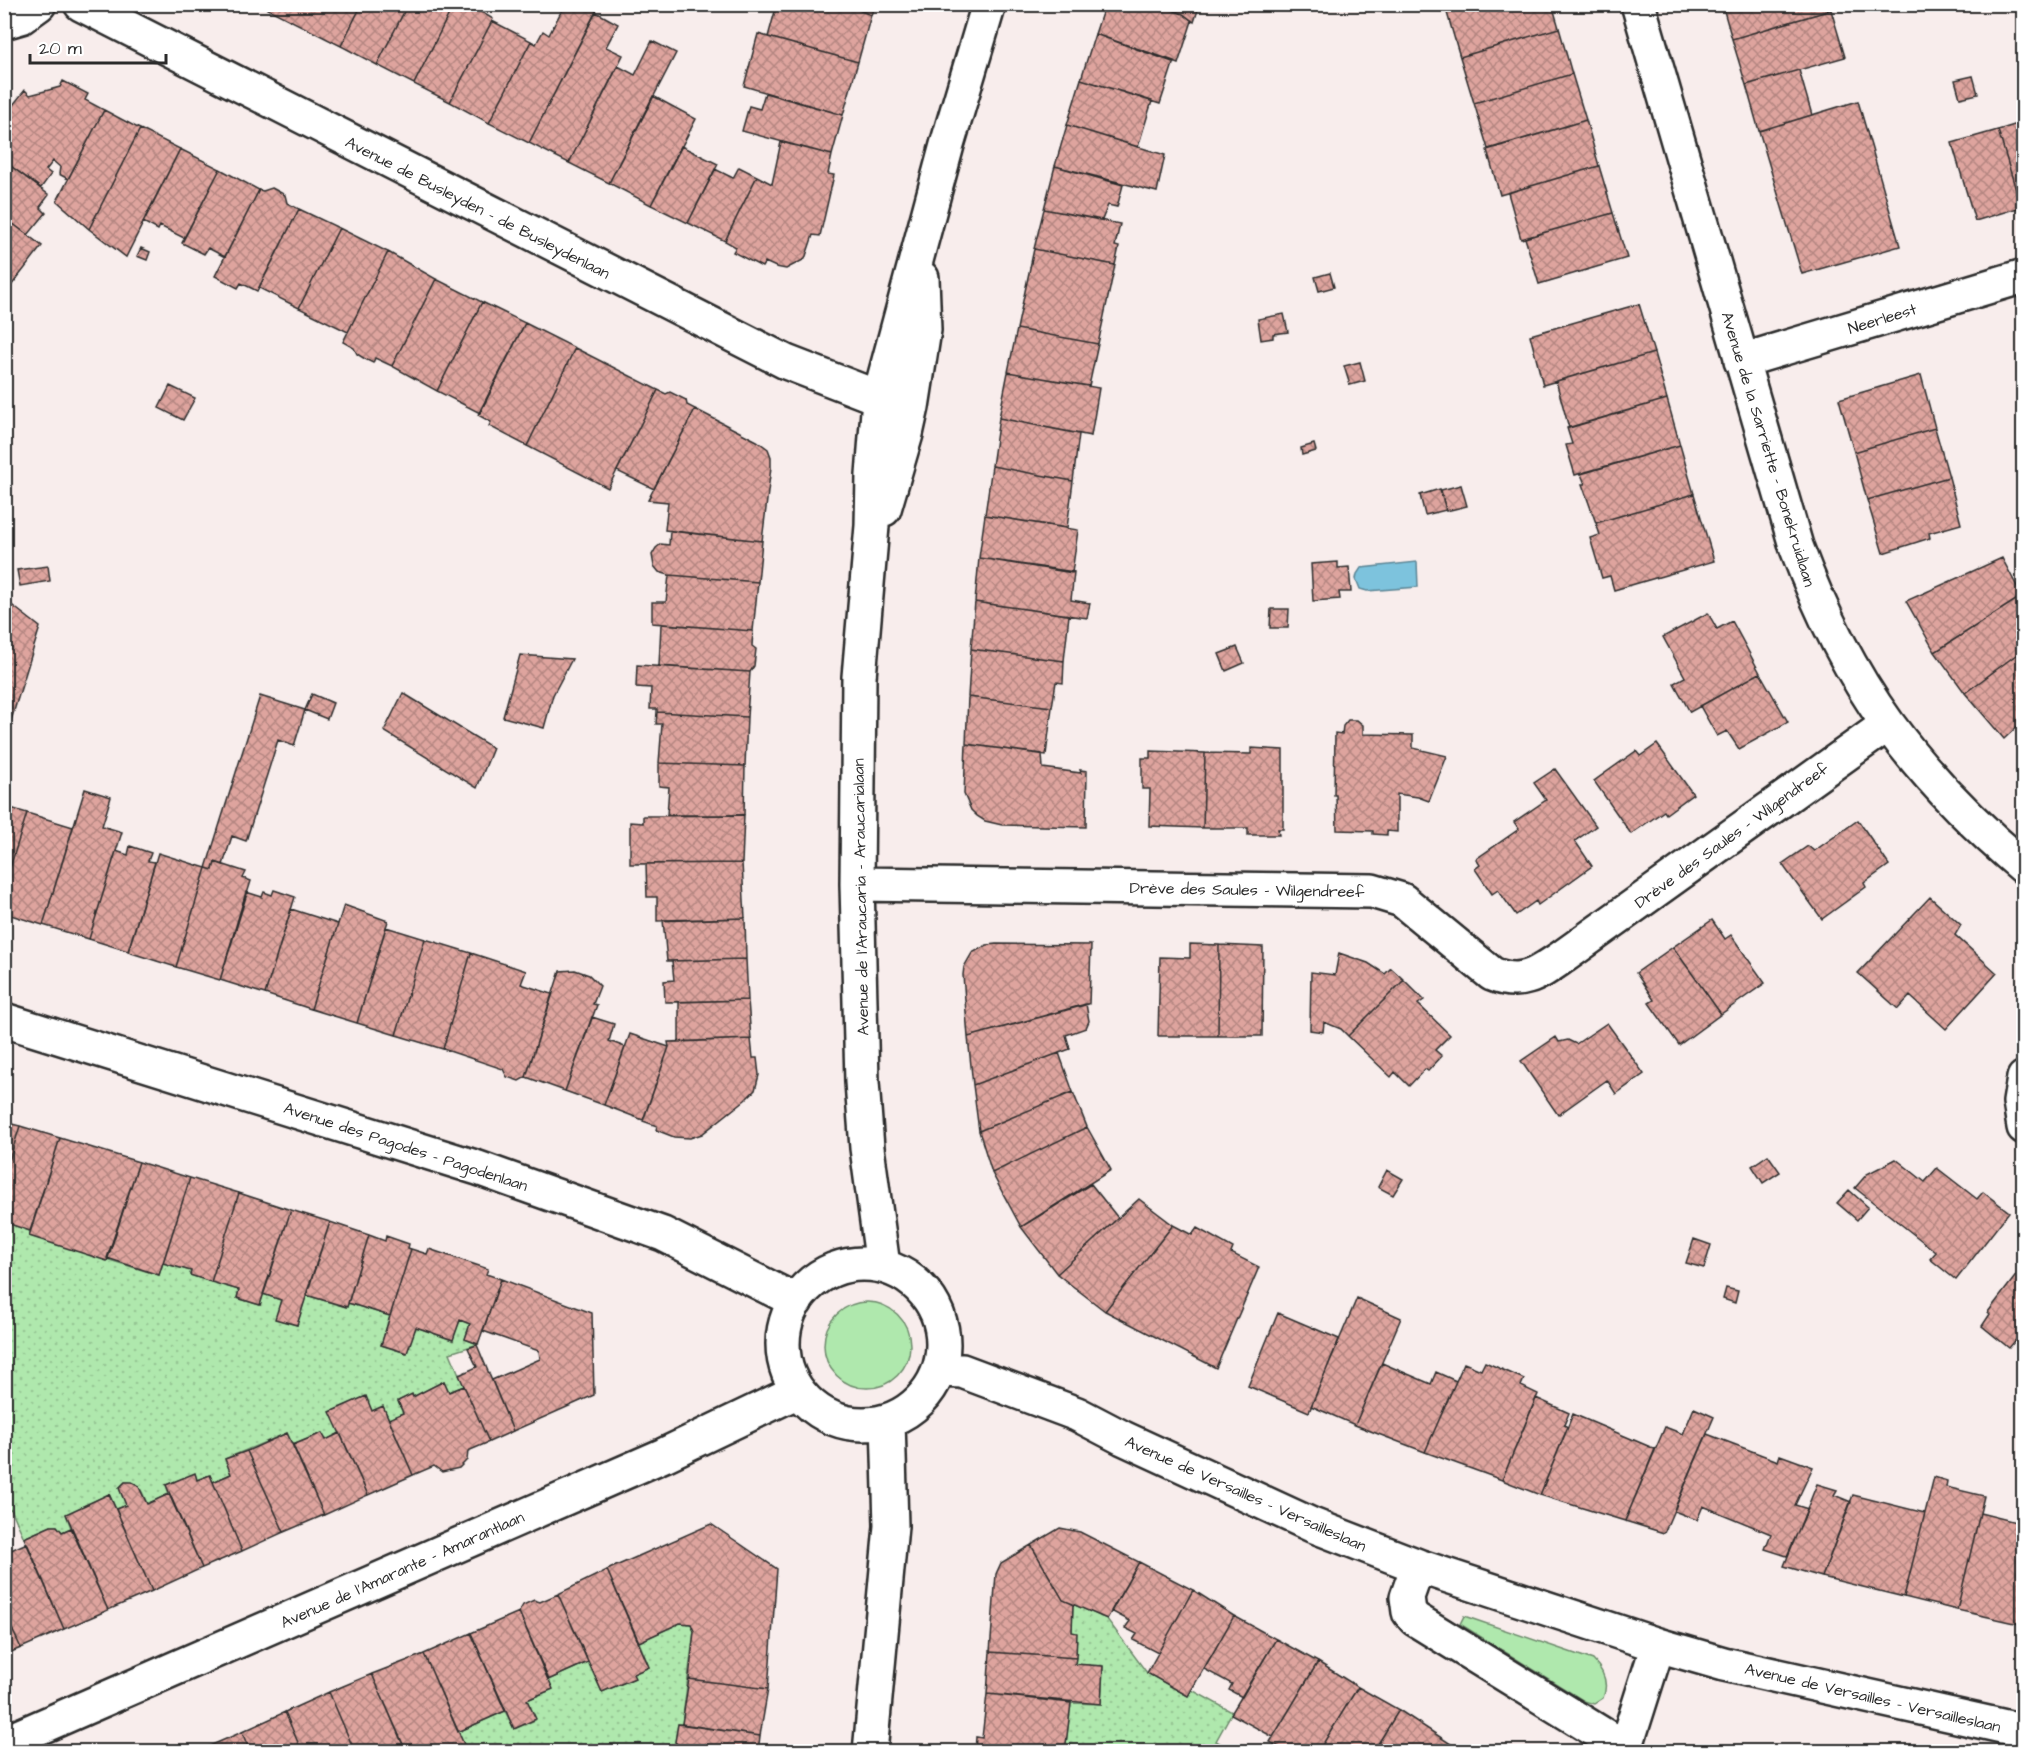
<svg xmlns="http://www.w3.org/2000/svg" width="2028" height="1756" font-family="'Architects Daughter',sans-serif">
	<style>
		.grass { fill: #afe8ad; stroke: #6d8a6c; stroke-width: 1.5 }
		.garden { fill: url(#garden-dots); stroke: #6d8a6c; stroke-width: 1.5 }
		.water { fill: #7dc3dd; stroke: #5c8696; stroke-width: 1.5 }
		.building { fill: url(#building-cross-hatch); stroke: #2b2b2b; stroke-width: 1.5 }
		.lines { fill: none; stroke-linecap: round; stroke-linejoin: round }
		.minor-casing { stroke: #2b2b2b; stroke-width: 38 }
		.minor { stroke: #fff; stroke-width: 33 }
		.labels { text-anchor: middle; stroke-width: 4.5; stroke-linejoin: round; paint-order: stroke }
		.street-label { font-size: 16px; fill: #2b2b2b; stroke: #fff }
	</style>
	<defs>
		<pattern id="garden-dots" width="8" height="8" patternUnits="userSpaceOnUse" patternTransform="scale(1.5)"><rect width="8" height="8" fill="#afe8ad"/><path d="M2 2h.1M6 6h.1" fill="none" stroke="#97c795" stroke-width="1.8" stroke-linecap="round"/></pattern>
		<pattern id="building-cross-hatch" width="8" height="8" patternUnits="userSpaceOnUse" patternTransform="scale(1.5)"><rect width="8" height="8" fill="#dea49e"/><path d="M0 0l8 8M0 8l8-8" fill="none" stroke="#b48681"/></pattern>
	</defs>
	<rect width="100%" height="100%" fill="#f8edec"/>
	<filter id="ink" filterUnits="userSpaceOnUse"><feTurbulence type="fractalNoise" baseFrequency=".0167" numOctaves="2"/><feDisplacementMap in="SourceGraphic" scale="12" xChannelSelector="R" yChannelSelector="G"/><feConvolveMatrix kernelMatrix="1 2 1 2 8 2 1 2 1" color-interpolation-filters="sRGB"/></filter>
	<g filter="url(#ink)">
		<path class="grass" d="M824 1345a43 43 0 1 1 86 0a43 43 0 1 1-86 0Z
			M1464,1616L1593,1660C1604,1671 1609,1683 1603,1698L1594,1704L1584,1701L1460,1624Z"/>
		<path class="garden" d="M5,1222L30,1231V1236L159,1275L163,1263L191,1271L190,1275L239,1290L237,1298L260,1305L263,1294L281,1300L276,1319L297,1325L306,1295L346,1307L348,1303L390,1316L381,1345L406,1353L416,1327L452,1340L460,1320L470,1324L465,1339L478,1344L450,1353L464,1386L449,1392L444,1381L413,1397L411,1395L398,1401L403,1413L389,1419L383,1407L372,1411L365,1397L331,1412L340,1433L326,1440L322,1433L293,1445L287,1433L225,1459L231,1474L213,1482L209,1475L197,1480L195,1474L166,1485L169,1494L147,1504C142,1491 140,1482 125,1482L119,1488L126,1505L116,1509L109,1494L66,1514L71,1528L62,1532L57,1526H51L24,1538L11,1509L5,1511Z
			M1073,1604L1107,1619L1147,1673L1188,1696L1192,1690L1232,1712L1216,1741L1234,1751L1065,1752L1071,1703L1101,1704L1103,1667L1075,1664L1072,1632Z
			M680,1623L691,1624L694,1631L682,1724H678L675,1742L682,1748V1751H461L458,1732L505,1711L514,1729L535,1720L527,1700L552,1689L548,1680L588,1662L602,1692L634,1678L633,1674L649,1667L639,1642Z"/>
		<path class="water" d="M1417,562L1418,587L1367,591L1360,589L1356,579L1357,574L1361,568Z"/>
		<path class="building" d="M270,4H362L341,46L268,9Z
			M362,4H408L377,65L341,46Z
			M408,4H454L414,84L377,65Z
			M454,4H481L478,10L493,19L450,102L414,84Z
			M565,4L599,5L529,143L489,123L531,41L536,44L543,31L549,35Z
			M777,4H844L871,15L858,62L768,37Z
			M844,4H875L871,15Z
			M1105,4H1156L1183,14L1192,21L1178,64L1095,34Z
			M1156,4H1200L1194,22L1183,14Z
			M1451,4H1552L1559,28L1460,57L1445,6Z
			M1722,4H1826L1828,11L1732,39Z
			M1831,10L1845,57L1746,85L1732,39Z
			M596,12L618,24L606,47L623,55L569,163L529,143Z
			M492,21L531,41L489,123L450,102Z
			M1559,28L1572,74L1474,103L1460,57Z
			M758,34L858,62L843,115L744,86Z
			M1095,34L1174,61L1160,104L1081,79Z
			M652,41L676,53L609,183L569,163L618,66L635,75Z
			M1799,70L1812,115L1759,131L1746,85Z
			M1572,74L1586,120L1488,149L1474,103Z
			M1973,76L1978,94L1960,98L1955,80Z
			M1081,79L1152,101L1138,147L1067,125Z
			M63,81L88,94L85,100L104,110L68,179L59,174L60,167L53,161L46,170L51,174L41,188L4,161V116L25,90L30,95L60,87Z
			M765,93L843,115L832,155L742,131L749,106L760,109Z
			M653,96L696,119L651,205L609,183Z
			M1858,101L1900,246L1802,274L1759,131Z
			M104,110L140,129L89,229L57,201Z
			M1586,120L1599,166L1500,195L1487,150Z
			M2024,122V207H2021L1998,130Z
			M1067,125L1165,155L1157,192L1055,166Z
			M140,129L180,149L126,257L89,229Z
			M1998,130L2021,207L1975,221L1952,143Z
			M781,142L832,155L828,174L834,175L820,236L813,235L805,259L786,269L776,267L765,262L762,267L733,252L736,247L725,241L757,176L772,184Z
			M681,146L718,164L688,223L651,205Z
			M180,149L220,169L184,238L160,226L158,230L143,222Z
			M4,161L49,195L40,207L46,213L28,235L4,217Z
			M1055,166L1123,185L1117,207L1108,205L1102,220L1044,209Z
			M1599,166L1613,213L1521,239L1508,193Z
			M739,167L757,176L725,241L688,223L715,169L733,178Z
			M220,169L259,190L225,257L208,248L204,254L182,243Z
			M272,188L285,195L287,203L299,209L257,291L241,283L238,288L215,276L259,190L263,191Z
			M299,209L339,228L299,308L259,288Z
			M1044,209L1120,224L1115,246L1119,247L1115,265L1034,249Z
			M1613,213L1627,258L1539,284L1525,238Z
			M4,217L42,246L11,286L4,281Z
			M339,228L388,252L348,332L299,308Z
			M141,248L150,252L147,260L137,256Z
			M1034,249L1115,265L1098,344L1017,329Z
			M388,252L436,279L392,366L375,358L373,363L365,359L357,354L354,348L343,342Z
			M1330,273L1334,287L1319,291L1315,277Z
			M436,279L482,302L437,391L392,366Z
			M482,302L525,323L480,413L437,391Z
			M1639,304L1654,353L1543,385L1530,335Z
			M1284,314L1288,332L1273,334V338L1261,340L1258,319Z
			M525,323L575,348L527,446L489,426L491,422L478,415Z
			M1017,329L1098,344L1089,386L1008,372Z
			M575,348L658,390L608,488L527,446Z
			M1654,353L1667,399L1569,428L1556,381Z
			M1360,362L1365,381L1350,385L1344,366Z
			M1008,372L1099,388L1091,436L999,418Z
			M1921,375L1935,428L1854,452L1839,399Z
			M170,386L195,398L183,420L159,408Z
			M658,390L666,394L670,392L686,400L687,405L695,409L654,489L617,471Z
			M1667,399L1680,445L1575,475L1566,445L1572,444L1567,428Z
			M695,409L757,441L768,449L771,457V467L762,541L665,530L668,502L648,500Z
			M999,418L1079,434L1073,481L992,466Z
			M1935,428L1949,477L1867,500L1854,452Z
			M1314,444L1316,451L1302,455L1301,448Z
			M1680,445L1694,494L1596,523L1582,484H1585L1581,474Z
			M992,466L1073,481L1067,528L985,515Z
			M1949,477L1961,524L1929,533L1930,538L1883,553L1867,500Z
			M1461,485L1467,506L1446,511L1441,490Z
			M1440,489L1446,510L1425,515L1420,495Z
			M1694,494L1714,561L1614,590L1610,576L1602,578L1590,538L1600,535L1596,523Z
			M985,515L1078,530L1072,573L979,558Z
			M670,531L762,541L758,582L669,575L659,572L654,566L652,555L656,548L661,544L669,545Z
			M979,558L1074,572L1071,600L1090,603L1087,618L975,602Z
			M2002,558L2022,596L1935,652L1906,601Z
			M1338,562V568L1349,567L1351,592H1339L1340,599L1313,601L1311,564Z
			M48,566L50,581L20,586L17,570Z
			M669,575L758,582L753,631L652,623V602H666Z
			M2022,596L2024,649L1965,693L1935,652Z
			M4,599L40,627L4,743Z
			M975,602L1069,615L1064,661L971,649Z
			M1271,609H1289L1288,628H1270Z
			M1708,613L1717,629L1732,621L1760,673L1690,712L1674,683L1685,677L1663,637Z
			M661,624L753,631L752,646L756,649L754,666L750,672L659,666Z
			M1237,647L1244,663L1226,671L1219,654Z
			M971,649L1064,661L1063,683L1056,682L1052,707L968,697Z
			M2024,649V720L2004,739L1965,693Z
			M520,655L572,659L553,695L544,728L503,717Z
			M637,665L750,672L747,717L657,712V709H650L651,688L636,687Z
			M1760,673L1788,722L1739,749L1727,731L1717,736L1700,706Z
			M403,693L493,748L477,788L384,731Z
			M312,694L333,703L327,719L305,710Z
			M260,696L305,710L294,746L278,740L246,841L232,836L223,865L215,862L213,870L206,868Z
			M968,697L1052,707L1046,755L966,744Z
			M657,712L747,717L745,766L659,763L662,724H656Z
			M1348,720H1357L1363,725V734L1413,735V748L1447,756L1429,801L1418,797L1397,794V832L1387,831V835L1373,834V831L1337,830L1336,795H1334L1335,733L1342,734L1343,726Z
			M966,744L1042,754L1043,768L1081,773L1080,770L1087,771L1086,827L1002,825L985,821L977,816L971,810L964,794Z
			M1657,744L1693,794L1666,814L1664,811L1631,834L1594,781L1636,751L1640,756Z
			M1251,748L1283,750V829H1278L1279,835H1248V828H1203L1205,753L1251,754Z
			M1150,751L1205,753L1203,828L1149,826L1150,789H1142V758H1150Z
			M659,763L745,766L744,815H667L669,787L659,786Z
			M1555,769L1596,826L1575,841L1592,866L1538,905L1536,901L1516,915L1498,890L1492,894L1475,869L1480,865L1476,859L1519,829L1514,822L1546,800L1534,783Z
			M85,789L111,797L102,826L122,832L89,939L43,925Z
			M4,806L27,813L4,887Z
			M27,813L73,827L43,925L4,913V887Z
			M744,815L742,863L630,864V822L643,823V816Z
			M1858,820L1889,865L1864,883L1866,887L1822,919L1782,864L1808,846L1814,851Z
			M130,846L151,853L148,861L155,862L128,951L89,939L116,851L128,855Z
			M158,853L206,868L176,967L128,952Z
			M215,862L246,872L243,878L251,881L220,980L176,967L206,868L213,870Z
			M742,863L745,918L657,921V897H647L646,864Z
			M274,890L295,897L265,994L220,980L246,892L262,897L264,892L272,895Z
			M1930,897L1961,925L1955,935L1997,973L1946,1029L1910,996L1898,1009L1858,973Z
			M344,905L388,921L357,1023L311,1009Z
			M291,909L338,924L311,1009L265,994Z
			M745,918L746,959L667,961L663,920Z
			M1712,920L1725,939L1731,935L1765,983L1721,1014L1673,947Z
			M386,927L425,939L396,1035L357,1023Z
			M425,939L471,953L443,1049L396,1035Z
			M996,944L1091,945L1089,1004L968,1037L963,975L964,967L972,953L987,945Z
			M1190,944L1219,945L1218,1036H1158L1160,957L1190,958Z
			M1219,945L1263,947L1262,1036H1218Z
			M1673,947L1721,1014L1679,1045L1649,1003L1654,1000L1636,973Z
			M471,953L526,971L521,984L552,994L526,1077L519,1081L507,1077L503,1069L443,1049Z
			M1339,953L1368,963L1385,974L1391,968L1404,980L1348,1036L1341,1029L1324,1022L1323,1032L1310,1030L1311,972L1335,975Z
			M746,959L748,1000L665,1002L664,981L674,980L672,961Z
			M575,970L589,975L600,986L593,1004L597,1005L565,1091L526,1077L560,971Z
			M1404,980L1424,1000L1418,1004L1450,1035L1435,1050L1442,1056L1428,1071L1425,1069L1409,1086L1395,1072L1391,1077L1348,1036Z
			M748,1000L751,1039L679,1042V1002Z
			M1086,1004L1089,1021L1086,1028L1066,1035L1070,1049L973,1085L968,1037Z
			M592,1017L614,1024L609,1041L625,1047L604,1105L565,1091Z
			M1607,1023L1644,1074L1616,1094L1607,1080L1558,1115L1521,1061L1556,1037L1559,1042L1568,1040L1576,1044Z
			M630,1034L669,1047L643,1120L604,1105Z
			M751,1039L753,1058H757L759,1075L755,1090L745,1100L702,1134L690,1138L674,1137L656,1130L657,1126L643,1121L669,1047L668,1042Z
			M1059,1053L1073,1092L979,1131L973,1085Z
			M1073,1092L1087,1127L992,1173L979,1131Z
			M4,1122L20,1126L4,1177Z
			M20,1126L60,1138L30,1231L4,1222V1177Z
			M1087,1127L1111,1170L1021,1227L992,1173Z
			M60,1138L139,1162L107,1261L29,1236Z
			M1768,1155L1780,1172L1763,1183L1752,1166Z
			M1896,1159L1925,1182L1937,1168L1977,1199L1983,1192L2009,1212L1956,1280L1930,1259L1936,1252L1855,1188L1867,1174Z
			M139,1162L190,1178L159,1275L107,1258Z
			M1387,1170L1403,1179L1393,1195L1378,1187Z
			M190,1178L239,1193L211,1282L190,1275L191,1271L163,1263Z
			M1091,1184L1118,1218L1057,1274L1021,1227Z
			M1849,1190L1868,1207L1857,1220L1837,1203Z
			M239,1193L291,1210L260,1305L237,1298L239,1290L211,1282Z
			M1139,1199L1173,1225L1105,1311L1057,1274Z
			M291,1210L330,1222L297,1325L275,1319L281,1300L263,1294Z
			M330,1222L369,1235L347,1307L306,1295Z
			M1173,1225L1192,1235L1197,1228L1233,1248L1231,1253L1259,1267L1216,1368L1105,1311Z
			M369,1235L385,1241L386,1236L409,1244L408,1248L411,1249L390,1316L348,1303Z
			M1694,1239L1711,1245L1704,1268L1686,1263Z
			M411,1249L427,1254L429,1249L488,1269L486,1274L501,1279L478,1344L465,1339L470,1324L460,1320L453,1340L416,1327L407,1353L381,1345Z
			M2024,1265V1340L2019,1336L2009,1348L1982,1326L1990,1314L1988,1312Z
			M501,1279L592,1313L594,1395L513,1431L492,1380L540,1359L539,1351L483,1331Z
			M1726,1288L1738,1291L1735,1303L1723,1299Z
			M1357,1298L1401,1318L1355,1425L1311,1406Z
			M1278,1313L1339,1339L1309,1412L1248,1386Z
			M477,1345L513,1431L489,1442L459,1375L477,1367L468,1348Z
			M1485,1362L1524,1379L1521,1386L1538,1394L1502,1480L1425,1452L1464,1363L1481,1370Z
			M1382,1363L1431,1384L1436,1372L1456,1381L1425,1452L1355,1425Z
			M444,1381L449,1392L464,1386L489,1442L468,1451L467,1460L459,1468L442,1472L434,1466L413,1475L389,1419L403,1413L398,1401L412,1394L413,1397Z
			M366,1396L372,1411L383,1406L413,1475L368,1495L330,1412Z
			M1536,1398L1569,1413L1564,1425L1568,1427L1540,1495L1502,1480Z
			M1694,1408L1714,1417L1664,1533L1625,1521L1665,1427L1683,1434Z
			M1573,1414L1655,1449L1625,1521L1540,1495Z
			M287,1433L324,1515L284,1532L247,1451Z
			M322,1433L326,1440L340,1433L368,1495L324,1515L293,1445Z
			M1707,1434L1778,1461L1780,1455L1813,1467L1795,1505L1808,1509L1787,1556L1765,1549L1771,1534L1703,1506L1697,1520L1674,1511Z
			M247,1451L284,1532L242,1551L213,1482L231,1474L225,1459Z
			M195,1473L197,1480L210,1475L242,1551L202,1568L166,1485Z
			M1934,1477L1947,1481L1946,1487L1984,1496L1957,1610L1904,1597Z
			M125,1482H132L138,1485L147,1504L169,1494L202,1568L152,1591L116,1509L126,1505L119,1488Z
			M1817,1484L1837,1490L1834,1495L1851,1502L1822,1577L1784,1566Z
			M109,1494L152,1591L108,1610L66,1514Z
			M1853,1495L1925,1513L1904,1597L1822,1577Z
			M1980,1513L2024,1524V1625L1957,1610Z
			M711,1524L777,1569L768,1689L689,1679L694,1631L691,1624L680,1623L639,1642L607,1570Z
			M51,1526H57L62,1532L71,1528L108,1610L64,1629L24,1538Z
			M1060,1528L1080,1532L1139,1562L1107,1619L1063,1600L1031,1545Z
			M27,1543L64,1629L21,1648L4,1612V1553Z
			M1031,1545L1063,1600L1073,1604L1072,1632L1077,1633L1076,1658L990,1652L996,1574L1001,1563Z
			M1139,1562L1193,1590L1158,1653L1133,1640L1137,1634L1125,1628L1130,1621L1111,1611Z
			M607,1570L649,1667L633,1674L635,1678L602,1692L558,1594Z
			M1193,1590L1234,1616L1188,1696L1147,1673Z
			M558,1594L588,1662L548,1680L519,1612L523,1605L534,1600L540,1602Z
			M4,1612L21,1648L4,1655Z
			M519,1612L553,1689L527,1700L536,1719L514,1729L471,1633Z
			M1234,1616L1276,1639L1242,1697L1229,1690L1232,1684L1204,1669Z
			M471,1633L505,1711L458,1732L424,1654Z
			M1276,1639L1318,1662L1273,1737L1231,1714Z
			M990,1652L1076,1658L1075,1664L1103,1666L1101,1704L987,1694Z
			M424,1654L466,1749L461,1752H406L372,1674Z
			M1318,1662L1358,1687L1318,1752H1288L1270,1742Z
			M372,1674L406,1751L355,1752L329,1692Z
			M689,1679L768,1689L760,1736L682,1724Z
			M1358,1687L1399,1710L1373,1752H1318Z
			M329,1692L355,1752H302L285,1712Z
			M987,1694L1071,1703L1065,1752H975L976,1737L982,1738Z
			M1399,1710L1463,1752H1373Z
			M285,1712L302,1752H250L242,1732Z
			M678,1724L760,1736L758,1752H682V1748L675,1742Z
			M242,1732L250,1752H198V1751Z"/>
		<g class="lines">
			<defs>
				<path id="minor" d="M81,4L786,362L879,398L894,405L897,410
					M1638,4L1796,546C1819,608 1849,670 1888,724C1927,777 1974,825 2024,867
					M4,22L21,17L39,4
					M1741,361L2024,276
					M884,509L906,434L912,407L924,330L922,278
					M857,884L1372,891L1402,900L1492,974C1522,987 1539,973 1564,956L1888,724
					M4,1020L478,1168L663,1234L796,1301
					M2024,1078L2020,1102L2024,1127
					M783 1344a80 80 0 1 1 160 0a80 80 0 1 1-160 0Z
					M883,1266L867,1148L862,1082L857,884L859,677L872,526L873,475L879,398L947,145L989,4
					M940,1370L962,1371L1077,1414L1123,1438L1312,1525L1418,1566L1658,1645L1724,1664L2024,1731
					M1418,1566L1407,1597L1409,1612L1415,1619L1631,1752
					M4,1743L664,1455L798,1391
					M870,1752L891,1526L888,1421
					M1624,1752L1658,1645"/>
			</defs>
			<use href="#minor" class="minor-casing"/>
			<use href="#minor" class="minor"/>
		</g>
	</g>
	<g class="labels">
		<g class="street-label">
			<text transform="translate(478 207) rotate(27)" y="6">Avenue de Busleyden - de Busleydenlaan</text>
			<text transform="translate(1882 318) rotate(-17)" y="6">Neerleest</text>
			<text transform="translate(1769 449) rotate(73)" y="6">Avenue de la Sarriette - Bonekruidlaan</text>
			<text transform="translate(1731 835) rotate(-36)" y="6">Drève des Saules - Wilgendreef</text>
			<text transform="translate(1247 889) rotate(1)" y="6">Drève des Saules - Wilgendreef</text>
			<text transform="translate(860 897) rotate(-91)" y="6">Avenue de l'Araucaria - Araucarialaan</text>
			<text transform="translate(406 1146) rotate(18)" y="6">Avenue des Pagodes - Pagodenlaan</text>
			<text transform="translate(1246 1493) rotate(24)" y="6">Avenue de Versailles - Versailleslaan</text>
			<text transform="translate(402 1569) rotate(-24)" y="6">Avenue de l'Amarante - Amarantlaan</text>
			<text transform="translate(1873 1697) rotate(13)" y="6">Avenue de Versailles - Versailleslaan</text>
		</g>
	</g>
	<rect width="2028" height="1756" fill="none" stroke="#fff" stroke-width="24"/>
	<rect x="12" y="12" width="2004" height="1732" fill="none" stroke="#2b2b2b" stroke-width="2" filter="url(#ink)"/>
	<path d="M30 54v9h136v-9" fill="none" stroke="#2b2b2b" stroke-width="3"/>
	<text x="39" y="54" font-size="18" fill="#2b2b2b" stroke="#ffffff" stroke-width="4.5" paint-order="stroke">20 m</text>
</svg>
